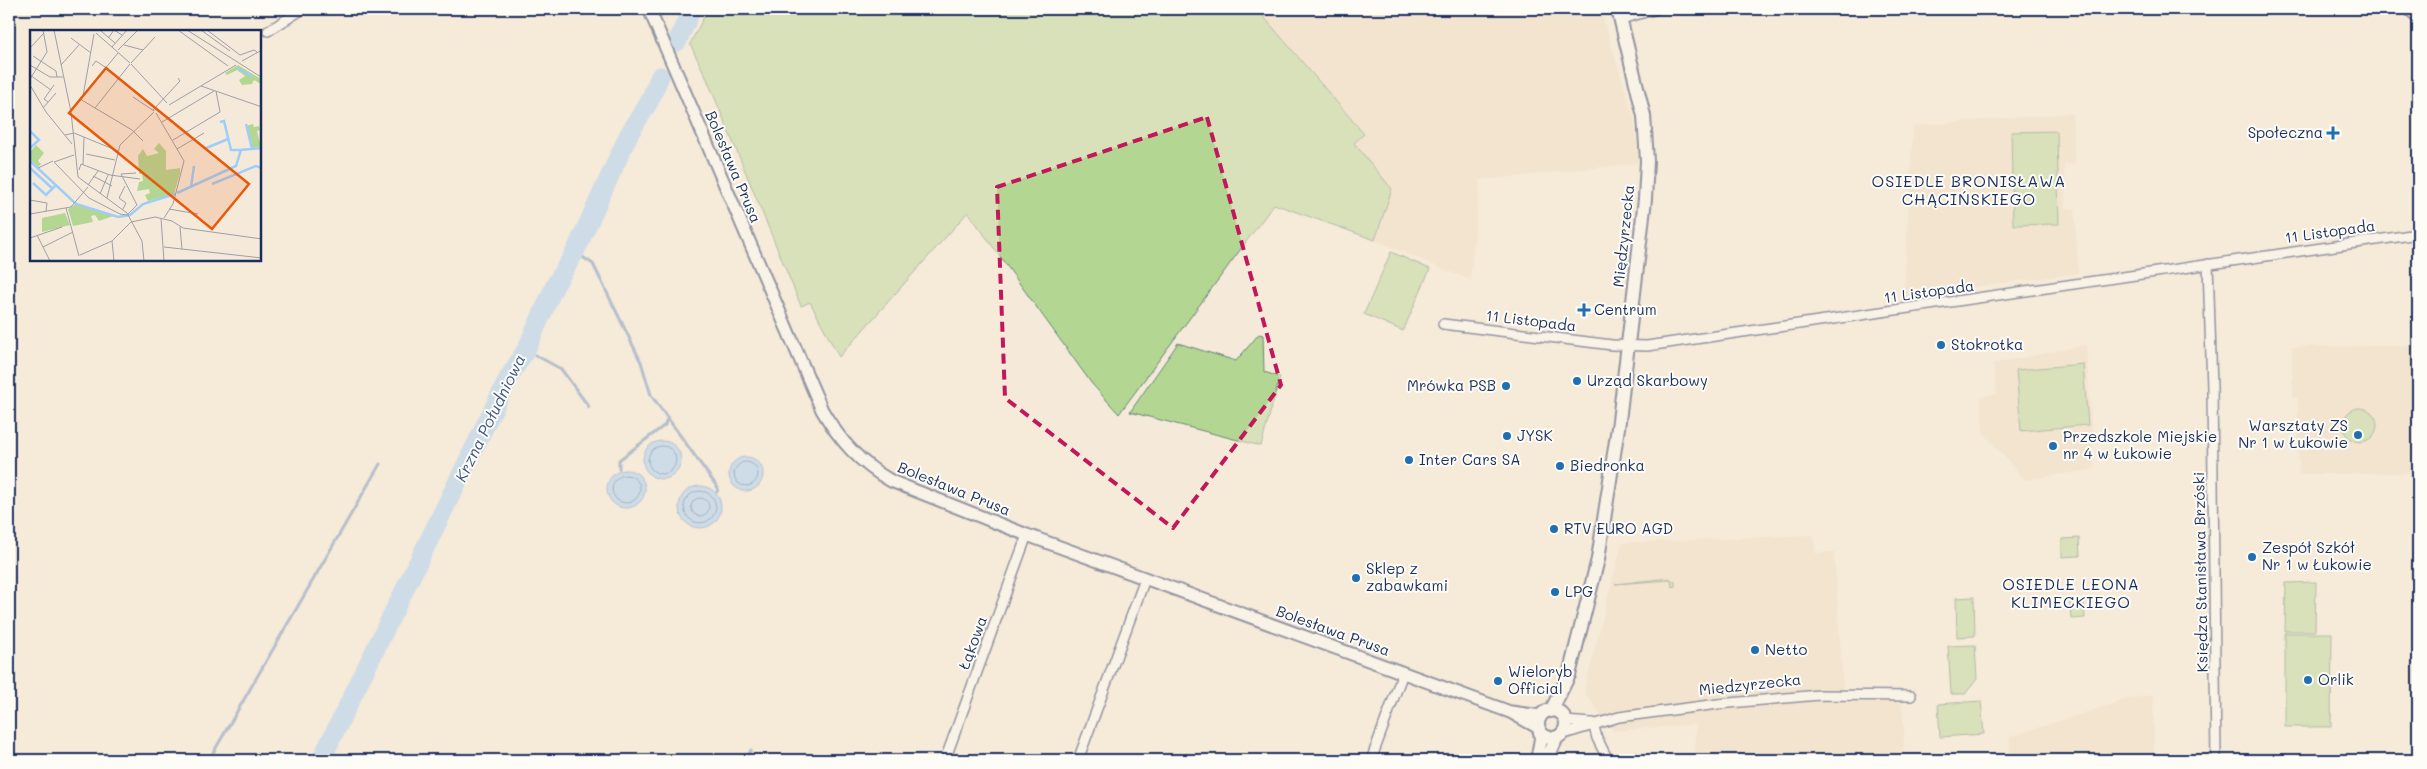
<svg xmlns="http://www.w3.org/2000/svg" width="2427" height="769" font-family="Mali,sans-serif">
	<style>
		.built { fill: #efddc4 }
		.green { fill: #b3d792; stroke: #678378 }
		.water { fill: #9dcdf9; stroke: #698ebb }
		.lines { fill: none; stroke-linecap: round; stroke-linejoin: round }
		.shore { stroke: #4f6e9c; stroke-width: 1 }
		.stream { stroke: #698ebb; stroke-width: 3 }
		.river { stroke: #9dcdf9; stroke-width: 19 }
		.minor-casing { stroke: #1b2f5e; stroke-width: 12 }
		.tertiary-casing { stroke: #1b2f5e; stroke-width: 15 }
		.secondary-casing { stroke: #1b2f5e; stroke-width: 16 }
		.minor { stroke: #fdfcf7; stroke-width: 9 }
		.tertiary { stroke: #fdfcf7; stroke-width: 11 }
		.secondary { stroke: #fdfcf7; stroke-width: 12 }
		.marked { fill: none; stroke: #c2185b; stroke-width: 4; stroke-dasharray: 10 6; stroke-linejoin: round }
		.poi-dot { fill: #1f6fb2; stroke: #fdfcf7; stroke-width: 2 }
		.labels { text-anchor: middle; stroke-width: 4; stroke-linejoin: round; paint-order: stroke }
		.poi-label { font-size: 15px; fill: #1b2f5e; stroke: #fdfcf7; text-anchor: start }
		.street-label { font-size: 15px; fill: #1b2f5e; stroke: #fdfcf7 }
		.neighbourhood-label { font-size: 16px; letter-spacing: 1px; fill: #1b2f5e; stroke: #fdfcf7 }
		.water-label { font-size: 16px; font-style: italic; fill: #3c5685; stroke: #fdfcf7 }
		.inset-river { fill: none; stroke: #9dcdf9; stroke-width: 2.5 }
		.inset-road { fill: none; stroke: #9e9fa8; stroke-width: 1 }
		.view { fill: #e8590c; fill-opacity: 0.15; stroke: #e8590c; stroke-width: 2.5 }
		.inset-edge { fill: none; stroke: #1b2f5e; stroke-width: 2.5 }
	</style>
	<rect width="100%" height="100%" fill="#f5ead9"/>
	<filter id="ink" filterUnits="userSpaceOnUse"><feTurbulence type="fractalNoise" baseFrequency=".02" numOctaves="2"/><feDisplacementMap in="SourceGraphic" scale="10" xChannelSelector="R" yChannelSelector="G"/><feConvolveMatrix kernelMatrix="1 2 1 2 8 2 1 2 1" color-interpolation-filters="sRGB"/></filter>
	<g filter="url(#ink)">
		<path class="built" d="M1257,9H1600L1634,119L1639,163L1480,180L1470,280L1375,240L1392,189L1354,143L1364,133Z
			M2072,113L2075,164L2064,165L2065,208L2075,209L2078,273L1906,296L1904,293L1913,126Z
			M2086,345L2094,469L2025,480L1983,432L1981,397L1997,394L1993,364Z
			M2418,346V473L2299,474L2298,398H2293L2292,347Z
			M1813,535L1815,553L1834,552L1844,703L1901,702L1904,730L1903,760H1695L1696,724L1613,731L1584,692L1622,543Z
			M2153,695L2154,760H2010V737L2128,699Z"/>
		<path class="green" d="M708,9H1257L1364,134L1354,143L1392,189L1375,240L1274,204L1119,414L1092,384L968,212L839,357L810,302L801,306L707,79L690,44Z
			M2057,131L2059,224L2013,225L2011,132Z
			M1391,252L1430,269L1403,331L1364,314Z
			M1259,334L1263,335L1264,372L1280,377L1261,446L1130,412L1178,343L1236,361Z
			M2083,364L2088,425L2021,431L2016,370Z
			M2343 425a17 17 0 1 1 34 0a17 17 0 1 1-34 0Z
			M2079,538L2080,556L2062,557V539Z
			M1669,578L1675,582V586L1672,587L1671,580L1615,584Z
			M2316,582L2315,631H2285L2286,583Z
			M1974,597L1975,636L1957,637L1956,598Z
			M2070,603H2084L2085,618L2071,619Z
			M2285,633H2332L2331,727H2285Z
			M1975,645L1977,679L1965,694H1951L1948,646Z
			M1981,701L1984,734L1940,737L1938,704Z"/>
		<path class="water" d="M643 460a19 19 0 1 1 38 0a19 19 0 1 1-38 0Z
			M729 474a17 17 0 1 1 34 0a17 17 0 1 1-34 0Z
			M607 489a19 19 0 1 1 38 0a19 19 0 1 1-38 0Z
			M679 507a21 21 0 1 1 42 0a21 21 0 1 1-42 0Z"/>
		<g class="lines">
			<path class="shore" d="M648 460a14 14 0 1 1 28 0a14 14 0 1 1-28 0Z
				M734 474a12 12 0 1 1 24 0a12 12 0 1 1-24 0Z
				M612 489a14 14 0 1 1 28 0a14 14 0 1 1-28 0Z
				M684 507a16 16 0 1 1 32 0a16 16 0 1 1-32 0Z
				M691 507a9 9 0 1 1 18 0a9 9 0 1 1-18 0Z"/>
			<path class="stream" d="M575,252L593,264L641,362L651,395L718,488L717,492
				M526,350L561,369L589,407
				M619,469V460L665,425L667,419
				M209,760L380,464
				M746,760L751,750"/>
			<path class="river" d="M677,42L692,9
				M321,760L509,377L526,350L555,285L575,252L629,134L650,100L660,76"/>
			<defs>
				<path id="minor" d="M1621,19L1657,9
					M268,31L303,9
					M2208,264L2212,388L2216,760
					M1443,324L1612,345L1647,346L2418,234
					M1565,721L1591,723
					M1593,723L1597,738L1608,760
					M1561,735L1619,717L1718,704L1819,695L1911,696
					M945,760L1027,535
					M1078,760L1145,579
					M1371,760L1403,673"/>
				<path id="tertiary" d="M649,9L822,410C840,441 860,463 891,481L1027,535L1510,712L1539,728
					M1511,712L1541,716"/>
				<path id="secondary" d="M2410,9L2418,16
					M1538 724a14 14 0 1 1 28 0a14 14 0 1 1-28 0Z
					M1551,711L1569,675L1598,559L1619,421L1645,199L1647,161L1644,116L1618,9
					M1537,760L1541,739L1540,731
					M1547,760L1557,737"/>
			</defs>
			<use href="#minor" class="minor-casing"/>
			<use href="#tertiary" class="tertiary-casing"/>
			<use href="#secondary" class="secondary-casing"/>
			<use href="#minor" class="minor"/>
			<use href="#tertiary" class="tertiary"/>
			<use href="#secondary" class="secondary"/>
		</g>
	</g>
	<path d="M0 0H2427V769H0ZM1207,117L1281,385L1173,528L1005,398L997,187Z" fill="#f5ead9" fill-opacity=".55" fill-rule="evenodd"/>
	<path class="marked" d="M1207,117L1281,385L1173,528L1005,398L997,187Z"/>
	<g class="poi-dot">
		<path d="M2330.5 125.5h5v5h5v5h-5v5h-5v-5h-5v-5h5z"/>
		<path d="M1581.5 302.5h5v5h5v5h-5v5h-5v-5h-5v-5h5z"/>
		<circle cx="1941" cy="345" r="5"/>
		<circle cx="1577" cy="381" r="5"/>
		<circle cx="1506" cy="386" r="5"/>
		<circle cx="2358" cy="435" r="5"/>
		<circle cx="1507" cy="436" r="5"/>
		<circle cx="2053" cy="446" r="5"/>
		<circle cx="1409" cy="460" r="5"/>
		<circle cx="1560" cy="466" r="5"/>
		<circle cx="1554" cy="529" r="5"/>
		<circle cx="2252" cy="557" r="5"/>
		<circle cx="1356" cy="578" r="5"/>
		<circle cx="1555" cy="592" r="5"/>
		<circle cx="1755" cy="650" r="5"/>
		<circle cx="2308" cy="680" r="5"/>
		<circle cx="1498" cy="681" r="5"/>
	</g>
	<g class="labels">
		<g class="poi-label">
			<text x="2323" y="138" text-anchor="end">Społeczna</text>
			<text x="1594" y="315">Centrum</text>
			<text x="1951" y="350">Stokrotka</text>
			<text x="1587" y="386">Urząd Skarbowy</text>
			<text x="1496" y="391" text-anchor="end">Mrówka PSB</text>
			<text x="2348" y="431" text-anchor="end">Warsztaty ZS<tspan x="2348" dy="17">Nr 1 w Łukowie</tspan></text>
			<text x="1517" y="441">JYSK</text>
			<text x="2063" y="442">Przedszkole Miejskie<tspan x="2063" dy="17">nr 4 w Łukowie</tspan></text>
			<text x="1419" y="465">Inter Cars SA</text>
			<text x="1570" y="471">Biedronka</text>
			<text x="1564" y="534">RTV EURO AGD</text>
			<text x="2262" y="553">Zespół Szkół<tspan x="2262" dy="17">Nr 1 w Łukowie</tspan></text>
			<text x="1366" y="574">Sklep z<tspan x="1366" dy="17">zabawkami</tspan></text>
			<text x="1565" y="597">LPG</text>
			<text x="1765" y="655">Netto</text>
			<text x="1508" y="677">Wieloryb<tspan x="1508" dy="17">Official</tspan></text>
			<text x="2318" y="685">Orlik</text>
		</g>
		<g class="street-label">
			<text transform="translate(733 167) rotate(67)" y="5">Bolesława Prusa</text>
			<text transform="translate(2330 232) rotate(-8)" y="5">11 Listopada</text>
			<text transform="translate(1624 236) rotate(-84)" y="5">Międzyrzecka</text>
			<text transform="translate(1929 292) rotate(-8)" y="5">11 Listopada</text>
			<text transform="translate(1531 321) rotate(7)" y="5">11 Listopada</text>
			<text transform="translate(954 489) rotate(22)" y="5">Bolesława Prusa</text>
			<text transform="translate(2201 572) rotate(-91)" y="5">Księdza Stanisława Brzóski</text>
			<text transform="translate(1333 631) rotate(20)" y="5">Bolesława Prusa</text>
			<text transform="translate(973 643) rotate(-70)" y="5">Łąkowa</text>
			<text transform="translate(1750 685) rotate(-6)" y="5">Międzyrzecka</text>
		</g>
		<g class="neighbourhood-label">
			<text x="1969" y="187">OSIEDLE BRONISŁAWA<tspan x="1969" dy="18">CHĄCIŃSKIEGO</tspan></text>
			<text x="2071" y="590">OSIEDLE LEONA<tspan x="2071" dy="18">KLIMECKIEGO</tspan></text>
		</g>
		<g class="water-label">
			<text transform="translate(490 418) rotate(-64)" y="6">Krzna Południowa</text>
		</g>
	</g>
	<g transform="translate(30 30)">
		<rect width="231" height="231" fill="#f5ead9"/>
		<path d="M208,35L231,49V54L224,50L222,54L212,55L209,50L215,46L207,40L197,45L195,43ZM223,94L224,97L229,96L230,100L227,101L231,117L222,118L216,96ZM129,113L136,121V140L150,138V143L144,164L118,171L115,165L120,163L119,159L107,161L109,152L113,151L112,144H109L108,126L113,119L117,126L129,123L124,119ZM6,115L14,123L8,131L11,134L8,137L0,129V122ZM46,174L83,186L69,191L65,185L61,186L63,192L43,196L38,179ZM35,183L40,195L12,202V188Z" fill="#b3d792"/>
		<path class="inset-river" d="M207,38L222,46M190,92L194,91L201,120H211M216,94L222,119M0,101L9,110L0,118M174,119L198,109M0,131L46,174L88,187L100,185L113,174L145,164M0,138L23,159M3,153L16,165L25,156M182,154L226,136L232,138M161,157L164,136M147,163L206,136L211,120L232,118"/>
		<path class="inset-road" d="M24,0L41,82L48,147L97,183L112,211L114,231M148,0L198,36M157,0L231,47M171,0L200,21M177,0L210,25L224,20L227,22M71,1L85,13M66,3L100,33M79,7L84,0L92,5M41,8L61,23M94,15L113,20M82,17L97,0M0,18L14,3M88,20L108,0M3,26L26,41L27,47M212,31L232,20M101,33L125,7M101,34L137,73M0,35L20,47H33M31,35L49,15M62,36L66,31L75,37M0,45L21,60M0,49L17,22L13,0M0,55L16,82L42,114M171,56L232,77M53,66L64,4M103,67L124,81M50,69L102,100L113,111M18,72L14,69L24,55M139,75L206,35M13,78L26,63M65,78L100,34M41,80L88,23M123,80L150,51L148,48M126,83L154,131L143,174L134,188M132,92L184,61M35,105L44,103L88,121M143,110L190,82L186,61M147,119L174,103M56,124L85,130M44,125L24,132L59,168L90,184L97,185L107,175L91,144L106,143M53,135L54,107M8,138L23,131M49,140L51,134L80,145L110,149M63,146L82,156M58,155L68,141M70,164L78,145M77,168L90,115L124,82M0,170L17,173L16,181M36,178L49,226M93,179L96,173L89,168L95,156M139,179L168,184M0,184L41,177L58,157M131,188L134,231M150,197L152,219M7,205L20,231M0,208L32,197M82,211L84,231M13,217L43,202M134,217L232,228M50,225L82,211L101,192L125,187L142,191L153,198L232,209"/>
		<path class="view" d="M76,38L219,154L182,199L39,83Z"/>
		<rect width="231" height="231" class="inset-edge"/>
	</g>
	<rect width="2427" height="769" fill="none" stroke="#fdfcf7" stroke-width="30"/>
	<rect x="15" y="15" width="2397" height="739" fill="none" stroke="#1b2f5e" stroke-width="2" filter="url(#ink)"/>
</svg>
